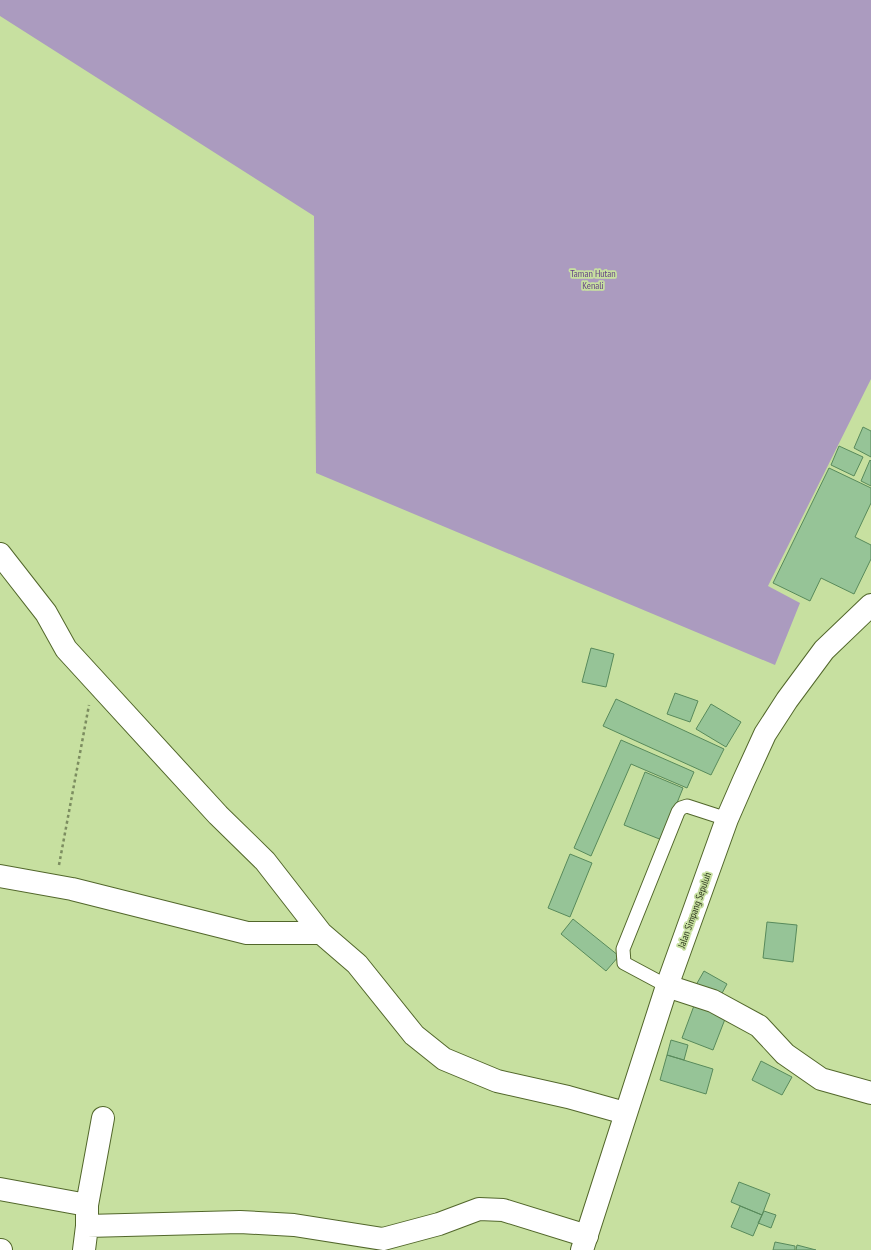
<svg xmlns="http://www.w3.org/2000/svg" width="871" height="1250" font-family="'PT Sans Narrow',sans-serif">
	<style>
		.green { fill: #ab9bbf }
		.building { fill: #96c497; stroke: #588a5b }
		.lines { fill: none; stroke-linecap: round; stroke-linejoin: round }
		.service-casing { stroke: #52672b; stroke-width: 15 }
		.minor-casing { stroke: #52672b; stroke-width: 24 }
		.trunk-casing { stroke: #52672b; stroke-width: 24 }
		.path { stroke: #7c8d60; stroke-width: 2.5; stroke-dasharray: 3 3; stroke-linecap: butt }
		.service { stroke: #fff; stroke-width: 13 }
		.minor { stroke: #fff; stroke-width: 22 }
		.trunk { stroke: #fff; stroke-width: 22 }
		.labels { text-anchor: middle; stroke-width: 3.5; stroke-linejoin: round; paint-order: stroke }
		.park-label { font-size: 10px; fill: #664487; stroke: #c7e0a0 }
		.street-label { font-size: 10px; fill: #313b21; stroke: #c7e0a0 }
	</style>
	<rect width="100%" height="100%" fill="#c7e0a0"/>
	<path class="green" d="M0,0H871V379L768,586L800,603L775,665L316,473L314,216L0,16Z"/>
	<path class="building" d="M863,427L871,431V457L854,448Z
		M839,446L863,457L854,476L831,465Z
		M870,460L871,461V486L861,481Z
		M829,468L871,488V503L855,537L871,545V559L854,594L821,578L810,601L773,583Z
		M591,648L614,654L606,687L582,682Z
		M675,693L698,701L690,722L667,714Z
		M616,699L724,749L711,775L603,726Z
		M711,704L741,722L726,747L696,729Z
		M621,740L694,772L687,788L631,764L591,856L574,848Z
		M645,772L683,788L662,840L624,825Z
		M570,854L592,863L570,917L548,908Z
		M573,919L619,956L606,971L561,934Z
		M767,922L797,925L793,962L763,958Z
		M704,971L727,984L720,997L696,985Z
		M695,1003L727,1014L713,1050L682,1038Z
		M671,1040L688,1045L684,1060L667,1055Z
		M667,1055L713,1069L706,1094L660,1080Z
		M761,1061L792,1077L782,1095L752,1080Z
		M739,1182L770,1194L762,1215L731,1202Z
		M740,1206L762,1215L753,1236L731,1227Z
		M764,1211L776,1215L771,1228L758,1223Z
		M775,1242L795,1246V1250H773Z
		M797,1245L816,1250H796Z"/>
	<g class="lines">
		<defs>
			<path id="service" d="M667,986L624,963L623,949L678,812L681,808L687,806L727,819"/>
			<path id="minor" d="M0,554L46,613L66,649L218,815L265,861L321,933L357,964L414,1035L444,1059L497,1081L568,1097L625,1113
				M0,876L72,889L247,933H321
				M667,986L713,1001L759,1026L785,1054L821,1079L871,1093
				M0,1189L87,1205V1226L84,1250
				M87,1205L103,1118
				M87,1226L240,1222L294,1225L383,1239L439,1224L479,1209L503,1210L587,1236
				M0,1250H1"/>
			<path id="trunk" d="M582,1250L667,986L727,819L744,780L765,734L787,700L824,650L871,605"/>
		</defs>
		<use href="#service" class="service-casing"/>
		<use href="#minor" class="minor-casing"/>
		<use href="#trunk" class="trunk-casing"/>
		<path class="path" d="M59,865L89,705"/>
		<use href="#service" class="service"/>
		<use href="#minor" class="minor"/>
		<use href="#trunk" class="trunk"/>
	</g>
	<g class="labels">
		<g class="park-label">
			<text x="593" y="277">Taman Hutan<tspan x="593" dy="12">Kenali</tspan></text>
		</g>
		<g class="street-label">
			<text transform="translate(694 910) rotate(-70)" y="4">Jalan Simpang Sepuluh</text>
		</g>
	</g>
</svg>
